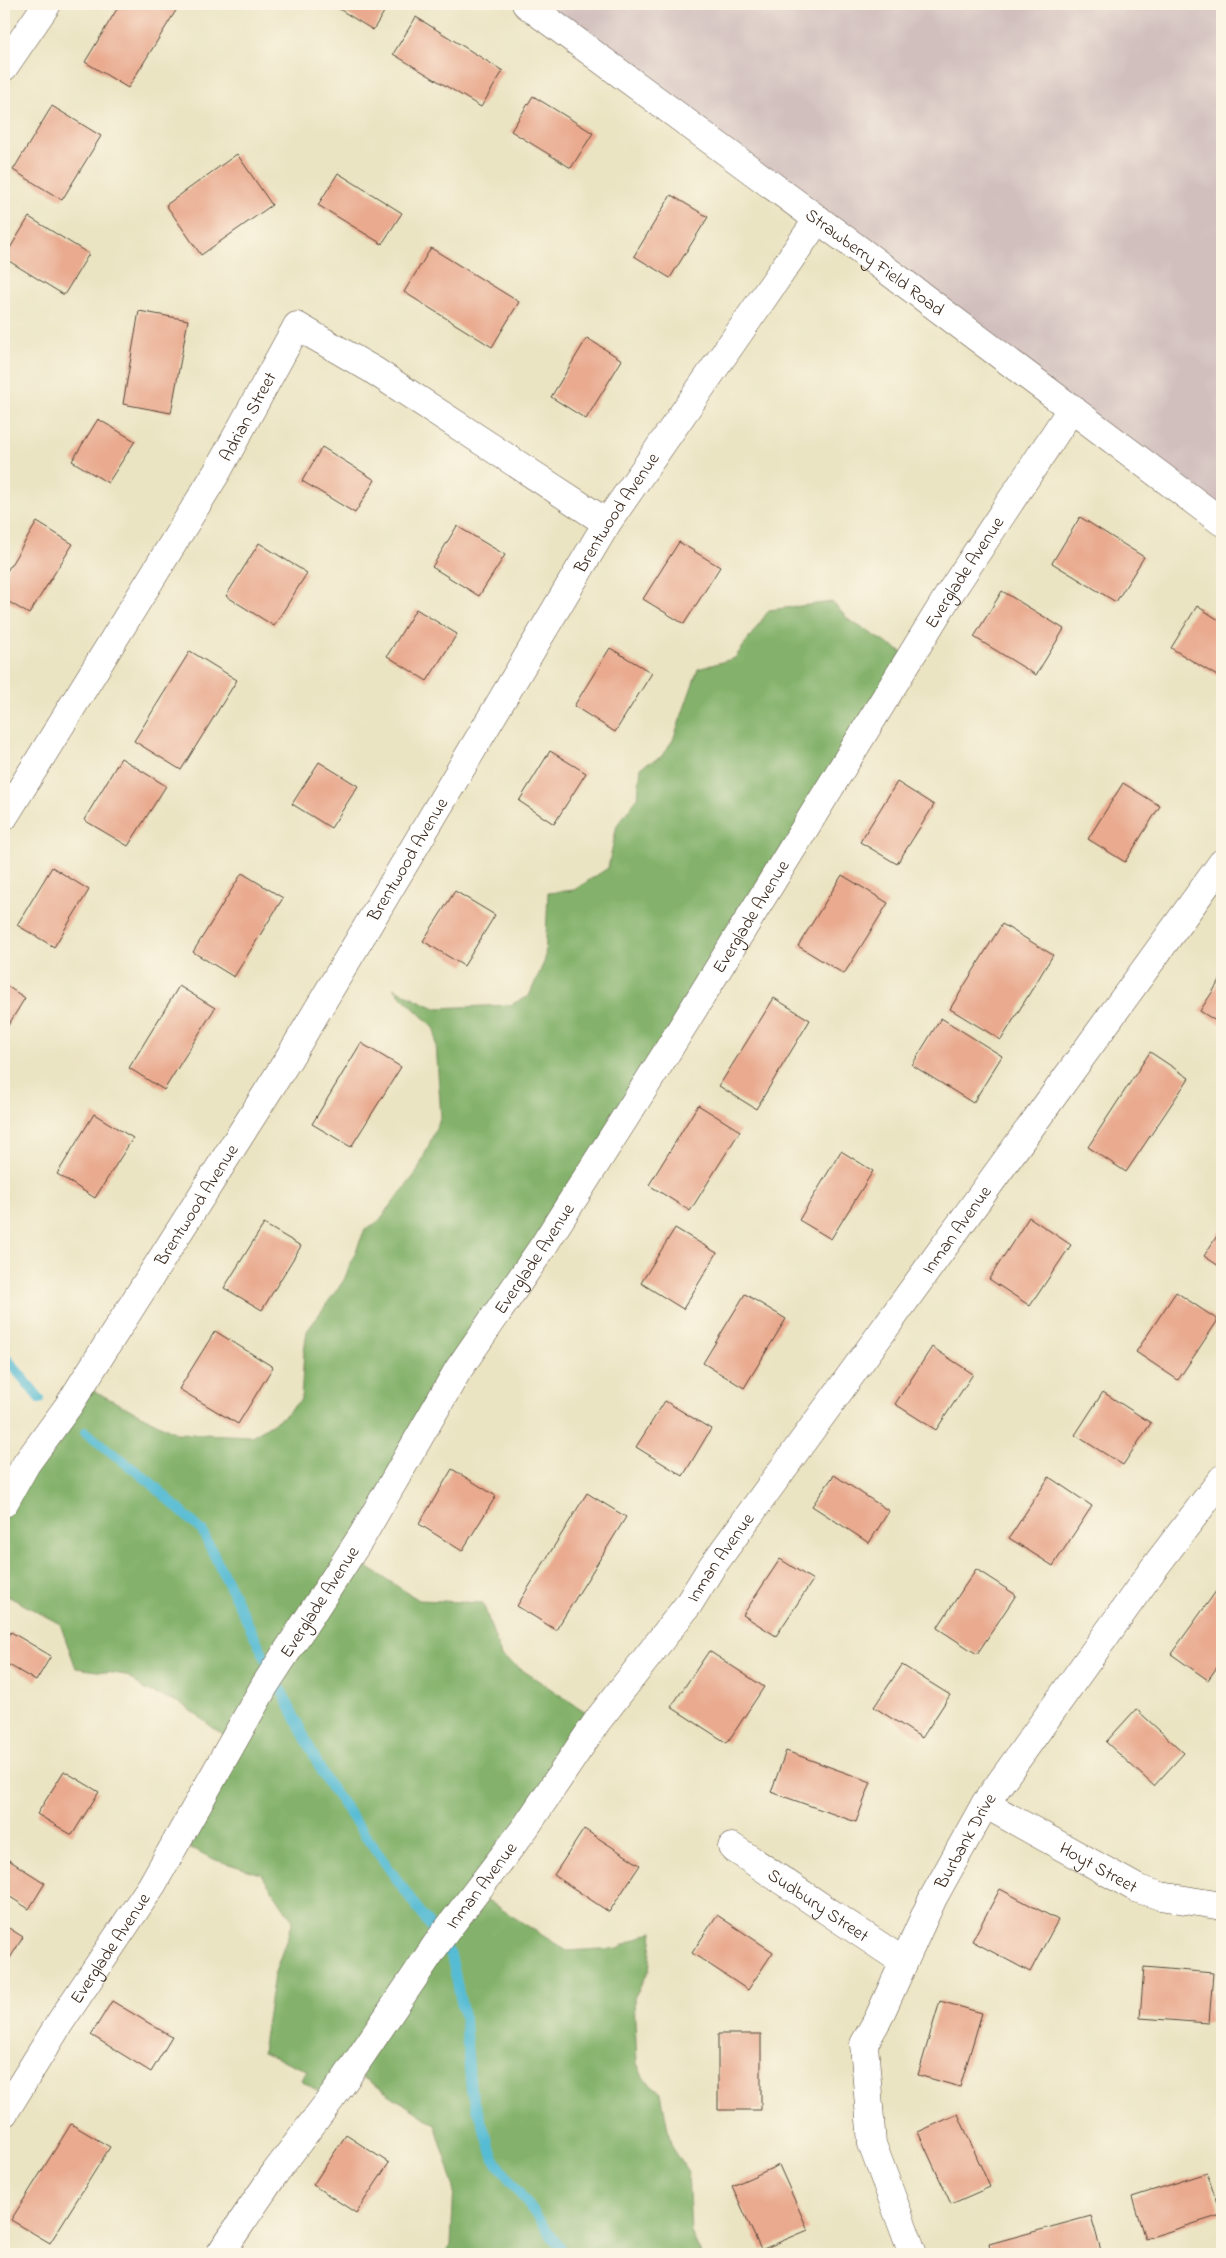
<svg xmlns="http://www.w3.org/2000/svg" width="1226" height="2258" font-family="'Indie Flower',sans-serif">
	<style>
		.industrial { fill: #d1bfbd }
		.forest { fill: #84b26c; stroke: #606e45 }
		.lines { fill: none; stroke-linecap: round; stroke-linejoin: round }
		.stream { stroke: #56bcd4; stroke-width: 10 }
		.building { fill: #e9aa8f }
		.street-casing { stroke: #554637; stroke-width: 29 }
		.secondary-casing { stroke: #554637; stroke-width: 29 }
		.street { stroke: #fff; stroke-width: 28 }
		.secondary { stroke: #fff; stroke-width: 28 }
		.labels { text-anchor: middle; stroke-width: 5; stroke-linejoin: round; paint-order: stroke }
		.street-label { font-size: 18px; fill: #3b2a1e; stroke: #fcf5e5 }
	</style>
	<rect width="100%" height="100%" fill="#fcf5e5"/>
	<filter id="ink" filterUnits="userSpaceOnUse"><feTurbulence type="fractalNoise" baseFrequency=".02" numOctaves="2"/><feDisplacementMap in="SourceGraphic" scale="10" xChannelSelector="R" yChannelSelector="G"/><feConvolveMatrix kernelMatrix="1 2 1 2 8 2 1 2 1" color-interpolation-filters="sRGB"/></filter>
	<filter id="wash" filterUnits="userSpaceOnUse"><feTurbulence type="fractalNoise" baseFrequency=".0096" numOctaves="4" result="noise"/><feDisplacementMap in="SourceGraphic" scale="20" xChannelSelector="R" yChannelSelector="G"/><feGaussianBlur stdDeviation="1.12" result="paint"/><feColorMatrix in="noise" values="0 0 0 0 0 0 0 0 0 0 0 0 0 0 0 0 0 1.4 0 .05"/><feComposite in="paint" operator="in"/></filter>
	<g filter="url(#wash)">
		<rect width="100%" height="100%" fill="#ebe4c3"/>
		<path class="industrial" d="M530,4H1222V520Z"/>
		<path class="forest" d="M832,602L849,620L908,656L473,1348L359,1562L419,1600L483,1603L501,1656L595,1718L477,1891L487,1900L567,1951L618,1948L653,1931L649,1971L634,1998L637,2063L643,2077L661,2093L671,2145L688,2172L691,2232L701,2254H443L451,2245L454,2185L435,2124L356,2073L325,2096L301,2080L307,2070L262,2052L274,1975L293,1921L261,1874L216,1860L176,1841L231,1741L180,1703L147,1691L126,1675L76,1668L60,1624L4,1594V1501L86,1387L176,1433L252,1436L284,1416L301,1399L304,1351L307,1331L344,1280L365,1229L378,1222L417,1172L441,1117L435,1029L393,988L435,1008L510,1005L529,996L545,960L548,893L574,890L608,868L617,825L638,797L641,767L661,757L673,740L698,669L735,658L769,610Z"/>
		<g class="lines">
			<path class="stream" d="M4,1355L40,1399
				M85,1432L150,1482L202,1531L327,1782L451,1955L465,2021L471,2090L494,2159L565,2254"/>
		</g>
		<g id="blocks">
			<path class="building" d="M120,4H180L128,88L85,62Z
				M331,4H389L373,30Z
				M416,17L503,71L481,107L393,54Z
				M533,96L593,133L571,168L511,131Z
				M52,106L101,136L62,200L13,170Z
				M237,154L272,205L201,255L166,205Z
				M338,173L402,213L382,244L318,205Z
				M671,195L708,217L670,278L634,256Z
				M29,217L89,254L64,295L4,258Z
				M431,248L519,302L492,347L404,292Z
				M139,311L188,320L171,413L123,404Z
				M587,338L622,360L586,419L551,397Z
				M98,419L135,441L108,483L72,461Z
				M322,447L375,480L355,513L302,481Z
				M1080,517L1144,557L1116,602L1052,563Z
				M37,522L73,544L29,614L4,599V576Z
				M457,526L505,555L479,596L432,567Z
				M679,542L720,567L684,624L643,599Z
				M259,543L307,573L274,626L226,596Z
				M1002,591L1064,629L1036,675L974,637Z
				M1197,606L1222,622V679L1171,648Z
				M416,609L457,634L427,681L387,656Z
				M610,648L652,673L615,732L574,706Z
				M190,651L237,680L181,770L134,741Z
				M550,751L586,773L554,824L519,801Z
				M121,758L166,786L128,846L84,820Z
				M319,762L358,786L331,828L292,804Z
				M897,782L934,805L897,864L860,842Z
				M1123,783L1160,806L1125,862L1088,839Z
				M52,867L89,890L54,947L17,925Z
				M242,873L283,898L234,977L193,952Z
				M842,875L888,903L844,974L798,946Z
				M455,891L495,915L464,966L423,941Z
				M1002,924L1053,955L1001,1040L950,1009Z
				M1222,977V1025L1200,1011Z
				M4,984L25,998L4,1032Z
				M179,986L215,1008L164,1090L129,1068Z
				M774,998L810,1020L756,1109L719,1086Z
				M941,1018L1002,1056L973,1103L912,1065Z
				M361,1043L401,1067L351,1147L312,1124Z
				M1150,1052L1189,1078L1126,1172L1088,1147Z
				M698,1105L740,1131L690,1211L649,1185Z
				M94,1114L133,1138L95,1198L57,1174Z
				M841,1151L873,1171L831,1239L799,1220Z
				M1029,1217L1071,1245L1030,1306L989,1279Z
				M264,1224L301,1246L262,1310L224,1288Z
				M675,1228L717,1253L683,1309L641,1283Z
				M1222,1228V1268L1204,1256Z
				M1176,1292L1218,1320L1178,1380L1136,1352Z
				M745,1294L786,1319L744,1388L703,1363Z
				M215,1331L273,1367L238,1424L179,1389Z
				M932,1347L973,1374L936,1430L895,1404Z
				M1103,1392L1151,1423L1123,1465L1075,1435Z
				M665,1401L711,1429L683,1476L636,1447Z
				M452,1469L496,1496L462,1551L419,1524Z
				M834,1475L889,1511L869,1543L812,1506Z
				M1049,1477L1092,1506L1053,1566L1009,1538Z
				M587,1493L626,1517L556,1630L517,1606Z
				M780,1559L813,1580L776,1636L743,1615Z
				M976,1569L1016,1595L977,1654L937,1628Z
				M1222,1583V1660L1208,1680L1171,1654Z
				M11,1632L51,1656L36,1681L4,1662V1644Z
				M709,1651L764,1687L727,1743L671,1707Z
				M902,1665L950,1695L922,1738L874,1707Z
				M1136,1709L1184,1753L1154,1786L1106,1742Z
				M786,1751L871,1782L856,1822L771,1792Z
				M64,1771L99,1792L72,1835L37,1814Z
				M584,1829L640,1865L609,1912L554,1875Z
				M4,1857L45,1883L29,1909L4,1893Z
				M1000,1889L1058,1920L1030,1972L972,1941Z
				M717,1915L773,1952L748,1990L692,1953Z
				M4,1925L23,1937L4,1968Z
				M1144,1967L1213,1973L1209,2023L1140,2018Z
				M112,2001L172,2037L151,2072L91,2035Z
				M940,2001L982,2013L960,2087L918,2075Z
				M718,2034H761V2110H718Z
				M958,2114L990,2187L951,2204L918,2132Z
				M71,2124L110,2147L50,2243L11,2220Z
				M346,2135L389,2163L356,2213L313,2185Z
				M779,2165L808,2230L761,2250L732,2186Z
				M1207,2173L1221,2215L1145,2239L1132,2197Z
				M1091,2216L1102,2254H991L989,2244Z"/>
		</g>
	</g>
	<g filter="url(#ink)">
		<use href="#blocks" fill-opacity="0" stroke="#554637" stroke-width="1"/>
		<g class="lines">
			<defs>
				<g id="street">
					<path d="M4,67L47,4"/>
					<path id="s1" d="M4,817L217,472L297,326L373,370L607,523"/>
					<path id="s2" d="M4,1503L26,1464L69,1405L289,1058L607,523L818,219"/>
					<path id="s3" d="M985,1804L1138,1889L1161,1896L1222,1906"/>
					<path id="s4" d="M732,1847L904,1962"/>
					<path id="s5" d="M4,2113L59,2024L152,1885L265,1685L362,1536L458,1370L542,1248L665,1055L948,596L1072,408"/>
					<path id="s6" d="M220,2254L275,2173L342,2084L440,1939L525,1828L598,1720L688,1605L711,1568L1222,863"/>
					<path id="s7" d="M913,2254L872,2144L864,2044L878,2019L933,1898L985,1804L1154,1568L1222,1479"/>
				</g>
				<g id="secondary">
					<path id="s8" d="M526,4L911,288L1222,522"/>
				</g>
			</defs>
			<use href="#street" class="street-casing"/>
			<use href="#secondary" class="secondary-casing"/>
			<use href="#street" class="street"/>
			<use href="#secondary" class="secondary"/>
		</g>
	</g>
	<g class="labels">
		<g class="street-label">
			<text dy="6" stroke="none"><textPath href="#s8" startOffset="434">Strawberry Field Road</textPath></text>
			<text dy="6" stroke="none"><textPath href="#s1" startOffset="469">Adrian Street</textPath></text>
			<text dy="6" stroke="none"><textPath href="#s2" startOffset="1165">Brentwood Avenue</textPath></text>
			<text dy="6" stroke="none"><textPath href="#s5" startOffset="1816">Everglade Avenue</textPath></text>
			<text dy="6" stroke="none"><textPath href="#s2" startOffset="760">Brentwood Avenue</textPath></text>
			<text dy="6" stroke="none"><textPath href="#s5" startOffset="1411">Everglade Avenue</textPath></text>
			<text dy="6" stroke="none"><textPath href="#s2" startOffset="355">Brentwood Avenue</textPath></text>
			<text dy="6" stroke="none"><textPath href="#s6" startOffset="1262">Inman Avenue</textPath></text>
			<text dy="6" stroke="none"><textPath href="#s5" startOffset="1006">Everglade Avenue</textPath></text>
			<text dy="6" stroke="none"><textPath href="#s6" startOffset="858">Inman Avenue</textPath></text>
			<text dy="6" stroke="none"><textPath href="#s5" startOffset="601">Everglade Avenue</textPath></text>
			<text dy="6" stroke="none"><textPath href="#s7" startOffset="445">Burbank Drive</textPath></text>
			<text dy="6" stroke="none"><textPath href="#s3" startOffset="130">Hoyt Street</textPath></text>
			<text dy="6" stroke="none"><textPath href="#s6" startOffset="452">Inman Avenue</textPath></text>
			<text dy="6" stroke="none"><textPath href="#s4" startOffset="104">Sudbury Street</textPath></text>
			<text dy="6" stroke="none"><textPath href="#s5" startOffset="196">Everglade Avenue</textPath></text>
		</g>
	</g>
	<rect width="1226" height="2258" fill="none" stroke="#fcf5e5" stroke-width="20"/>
</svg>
